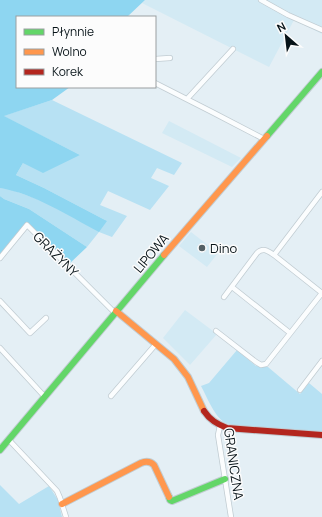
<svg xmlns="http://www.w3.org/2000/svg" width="322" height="517" font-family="Manrope,sans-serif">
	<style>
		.built { fill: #d3eaf4 }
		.green { fill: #b7e1f3 }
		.forest { fill: #8ed6f1 }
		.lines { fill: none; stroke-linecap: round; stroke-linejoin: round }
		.street-casing { stroke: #c1ccd2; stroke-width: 6 }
		.fast-casing { stroke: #c1ccd2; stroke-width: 8 }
		.slow-casing { stroke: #c1ccd2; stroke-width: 8 }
		.jam-casing { stroke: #c1ccd2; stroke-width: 8 }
		.street { stroke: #fbfdfe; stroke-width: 4.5 }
		.fast { stroke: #63d668; stroke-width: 6 }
		.slow { stroke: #ff974d; stroke-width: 6 }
		.jam { stroke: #b3261e; stroke-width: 6 }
		.poi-dot { fill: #546065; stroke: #fcfcfc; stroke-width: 1.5 }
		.labels { text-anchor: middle; stroke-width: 3; stroke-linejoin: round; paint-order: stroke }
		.poi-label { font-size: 13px; fill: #071318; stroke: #fcfcfc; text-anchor: start }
		.street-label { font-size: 13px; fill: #071318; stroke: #fcfcfc }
	</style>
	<rect width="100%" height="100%" fill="#e4eff5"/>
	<path class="built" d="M145,0H322V34L294,20L269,67L142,3Z
		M169,121L241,158L232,167L162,133Z
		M191,232L218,253L207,267L179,246Z
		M185,310L217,334L190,365L163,338Z"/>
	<path class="green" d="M52,100L182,163L174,175L157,168L151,178L169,186L150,210L108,191L100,205L127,216L112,237L99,232L87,247L29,209L4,199L0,196V188L9,189L37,199L107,221L44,188L16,175L23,163L80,155L3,116Z
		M237,350L256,366L268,367L300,394L309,383L322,394V432L239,426C235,425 230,425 226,423C215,418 207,397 201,386L209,383Z
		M0,485L19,504L49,486L58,500L62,517H0Z"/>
	<path class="forest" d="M0,0H145L127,17H17V87H70L52,100L4,116L80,155L43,173L23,163L16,175L44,188L107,221L99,232C67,215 35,194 0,188Z
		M0,196L4,199L29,209L87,247L68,265L27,223L0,254Z"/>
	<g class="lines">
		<defs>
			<path id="street" d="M261,0L288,15L322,30
				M155,59L170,58
				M155,83L212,112L264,139
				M187,99L233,49
				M274,255L322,192
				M0,258L27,225L115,313
				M232,287L290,333
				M224,297L257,253C263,247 268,251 274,255L322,293
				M0,301L30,333L46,318
				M216,331L256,362L261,365L266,364L322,293
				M0,348L45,397
				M300,390L322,361
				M111,396L156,344
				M220,426L218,435L231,517
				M9,440L57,491L60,498L66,517"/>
			<path id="fast" d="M267,136L322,72
				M0,450L164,255
				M169,497L170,500L172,501L225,479"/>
			<path id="slow" d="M164,255L267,136
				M116,311L174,359L188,377L204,411
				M62,504L141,463C146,461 150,461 154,465L169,497"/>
			<path id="jam" d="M204,411C210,420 217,424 227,428L322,435"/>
		</defs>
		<use href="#street" class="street-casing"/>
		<use href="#fast" class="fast-casing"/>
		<use href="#slow" class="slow-casing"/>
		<use href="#jam" class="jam-casing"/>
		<use href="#street" class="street"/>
		<use href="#fast" class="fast"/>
		<use href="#slow" class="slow"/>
		<use href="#jam" class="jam"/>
	</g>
	<circle class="poi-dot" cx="202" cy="248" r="4"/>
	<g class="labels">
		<g class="poi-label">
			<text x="210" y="253">Dino</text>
		</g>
		<g class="street-label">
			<text transform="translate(151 253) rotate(-50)" y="5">LIPOWA</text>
			<text transform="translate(56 254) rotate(45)" y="5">GRAŻYNY</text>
			<text transform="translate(234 464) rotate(82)" y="5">GRANICZNA</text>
		</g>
	</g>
	<rect x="16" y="16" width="140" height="72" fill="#fcfcfc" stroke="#9a9fa1"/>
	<rect x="24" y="29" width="20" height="6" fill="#63d668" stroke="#9a9fa1"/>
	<text x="52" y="36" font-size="12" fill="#071318">Płynnie</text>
	<rect x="24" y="49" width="20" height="6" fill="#ff974d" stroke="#9a9fa1"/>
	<text x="52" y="56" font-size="12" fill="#071318">Wolno</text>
	<rect x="24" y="69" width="20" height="6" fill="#b3261e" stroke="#9a9fa1"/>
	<text x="52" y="76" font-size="12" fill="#071318">Korek</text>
	<g transform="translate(286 36) rotate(332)" stroke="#fcfcfc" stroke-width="3" paint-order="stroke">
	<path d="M0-3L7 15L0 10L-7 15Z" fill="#071318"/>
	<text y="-6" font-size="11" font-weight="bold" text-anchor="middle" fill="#071318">N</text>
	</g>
</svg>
